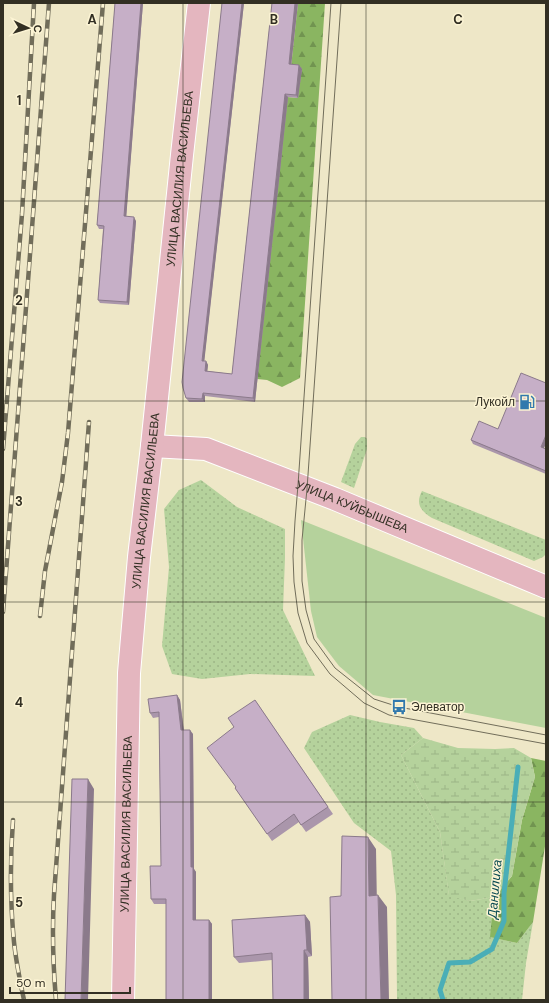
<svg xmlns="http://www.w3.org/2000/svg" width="549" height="1003" font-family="'DM Sans',sans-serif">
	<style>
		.grass { fill: url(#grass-dots) }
		.forest { fill: url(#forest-firs) }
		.wetland { fill: url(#wetland-marsh) }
		.park { fill: #b5d29c }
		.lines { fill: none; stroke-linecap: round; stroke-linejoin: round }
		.stream { stroke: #4aaeb7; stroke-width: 5 }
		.major-casing { stroke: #fff; stroke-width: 24 }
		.major { stroke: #e4b6bf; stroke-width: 22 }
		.tram { stroke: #716d5a; stroke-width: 1 }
		.rail-casing { stroke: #716d5a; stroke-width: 4.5 }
		.rail { stroke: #fcf4d4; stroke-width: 3; stroke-dasharray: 9; stroke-linecap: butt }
		.wall { fill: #aa96ab }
		.shaded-wall { fill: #8b7a8b }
		.building { fill: #c6afc7; stroke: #8b7a8b }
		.grid { fill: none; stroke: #322f23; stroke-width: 1; stroke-opacity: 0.55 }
		.labels { text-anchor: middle; stroke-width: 3; stroke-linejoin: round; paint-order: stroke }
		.street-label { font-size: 12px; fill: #322f23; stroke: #fcf4d4 }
		.poi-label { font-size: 12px; fill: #322f23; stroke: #fcf4d4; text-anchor: end }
		.water-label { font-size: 13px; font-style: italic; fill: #0a4b52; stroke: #fcf4d4 }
		.grid-label { font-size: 13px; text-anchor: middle; font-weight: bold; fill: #322f23; stroke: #fcf4d4; stroke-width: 3; stroke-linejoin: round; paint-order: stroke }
	</style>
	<defs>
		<pattern id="grass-dots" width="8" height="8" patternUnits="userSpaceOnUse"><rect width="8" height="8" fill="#b5d29c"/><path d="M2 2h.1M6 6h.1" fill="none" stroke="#9cb586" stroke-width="1.8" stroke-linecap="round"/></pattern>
		<pattern id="forest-firs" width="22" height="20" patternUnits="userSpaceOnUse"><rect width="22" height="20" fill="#8ab561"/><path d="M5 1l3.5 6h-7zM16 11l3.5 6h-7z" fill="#719450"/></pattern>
		<pattern id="wetland-marsh" width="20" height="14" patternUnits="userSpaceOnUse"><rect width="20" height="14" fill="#b5d29c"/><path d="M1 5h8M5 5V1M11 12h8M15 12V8" fill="none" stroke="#9cb586"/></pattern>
	</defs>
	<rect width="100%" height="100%" fill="#eee7c7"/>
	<path class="grass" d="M361,437H365L367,439V449L354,488L341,482L355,444Z
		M201,480L237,507L285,529V558L283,610L315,676L250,674L202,679L172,674L162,646L169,567L164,509L179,490Z
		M422,491L546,540V554L543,557L534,561L432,518C421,511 415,504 422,491Z
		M350,715L380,722L414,728L423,738L401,755L440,832L449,895L470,901L494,897L491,937L517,943L533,922L526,963L522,1000H397L396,895L391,851L354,823L304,748L312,732Z"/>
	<path class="forest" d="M298,3H325L300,378L282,387L267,380L257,379L287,97L298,98L291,67Z
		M531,758L546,761V840L533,922L517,943L490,937L494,897L512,876L522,820L535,777Z"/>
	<path class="wetland" d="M423,738L458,748L495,749L514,748L531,758L535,777L522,820L512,876L494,897L470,901L449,896L440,832L401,755Z"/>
	<path class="park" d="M301,520L546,618V728L373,695L339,666L317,637L311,611Z"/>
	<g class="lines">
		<path class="stream" d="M443,1000L440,990L449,963L470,962L492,949L504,921V893L518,767"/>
		<defs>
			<g id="major">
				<path id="s1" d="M152,446L206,449L335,499L546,587"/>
				<path id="s2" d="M123,1000L129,673L139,557L152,446L182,155L199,3"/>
			</g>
		</defs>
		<use href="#major" class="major-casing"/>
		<use href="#major" class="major"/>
		<path class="tram" d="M331,3L298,485L295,521L293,556L294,582L298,613L307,643L330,674L364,703L389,715L546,744
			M341,3L307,489L302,540V581L306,610L314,639L335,668L374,699L399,707L546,735"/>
		<defs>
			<path id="rail" d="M3,449L22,214L34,3
				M3,612L49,3
				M40,616L45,571L62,482L68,433L103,3
				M13,820C10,861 10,901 14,942C16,962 20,981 24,1000
				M56,1000C53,965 52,930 54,895L89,422"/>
		</defs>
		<use href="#rail" class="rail-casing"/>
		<use href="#rail" class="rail"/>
	</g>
	<path class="wall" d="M115,3H143L126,217L136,221L129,305L100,303L98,300L103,229H99L97,225Z
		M222,3H244L204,361H206L208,365L207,371L232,374L272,3H298L291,64L299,65L302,69L298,98L288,97L255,402L205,396V402H189L186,398Z
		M471,440L544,448L546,449V474L473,444Z
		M177,695L180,700L184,730L193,734L194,869L196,872V920H209L212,924V1000H166V904H154L151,899L161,866L159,717L153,718L150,713Z
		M255,700L333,814L306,832L299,822L272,841L235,788L236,787Z
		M305,915L310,922L312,956L308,957L309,1000H273L272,960L239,963L234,957Z"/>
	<path class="shaded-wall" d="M141,3H143L126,220L124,216Z
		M242,3H244L204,364L202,361Z
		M295,3H298L291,67L289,64Z
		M299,65L302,69L298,98L296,95Z
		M285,94L288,97L255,402L253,398Z
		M134,217L136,221L129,305L127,302Z
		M206,361L208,365L207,374L205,371Z
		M203,393L205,396V402L202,399Z
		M546,435V444L543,450L541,447Z
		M177,695L180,700L184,734L181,730Z
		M190,730L193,734L194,869L196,872V924L193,920L191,867Z
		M88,779L94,789L88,1000H81Z
		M368,837L376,849L377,908L369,896Z
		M378,895L387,907L389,1000H381Z
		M305,915L310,922L312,956L307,950Z
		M209,920L212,924V1000H209Z
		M304,950L308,957L309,1000H304Z"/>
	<path class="building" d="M115,3H141L124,216L134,217L127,302L98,300L104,226L97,225Z
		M222,3H242L202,361H206L205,371L232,374L272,3H295L289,64L299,65L296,95L285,94L253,398L203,393L202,399L186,398L183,388L182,382Z
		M521,373L546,383V435L541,447L546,449V471L471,440L479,421L498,429Z
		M177,695L181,730H190L191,867H193V920H209V1000H166V899H151L150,866H161L159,712L150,713L148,699Z
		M255,700L328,807L301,825L294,814L267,834L235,788L236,787L207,748L234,727L228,718Z
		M72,779H88L81,1000H65Z
		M342,836L368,837L369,896L378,895L381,1000H332L330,897L341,896Z
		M305,915L307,950H304V1000H273L272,953L234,957L232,920Z"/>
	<path class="grid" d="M183,3V1000M366,3V1000M3,201H546M3,401H546M3,602H546M3,802H546"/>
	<defs>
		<symbol id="fuel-bare" viewBox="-9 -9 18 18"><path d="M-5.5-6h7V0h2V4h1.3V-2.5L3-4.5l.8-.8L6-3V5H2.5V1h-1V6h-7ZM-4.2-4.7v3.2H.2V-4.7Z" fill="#3279ad" stroke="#fcf4d4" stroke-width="2.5" paint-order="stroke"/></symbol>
		<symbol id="bus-bare" viewBox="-9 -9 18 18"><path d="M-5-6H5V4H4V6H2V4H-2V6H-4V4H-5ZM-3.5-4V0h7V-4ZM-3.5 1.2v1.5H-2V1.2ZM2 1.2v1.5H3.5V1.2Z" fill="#3279ad" stroke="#fcf4d4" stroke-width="2.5" paint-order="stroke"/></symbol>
	</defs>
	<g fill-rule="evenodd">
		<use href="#fuel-bare" x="516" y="391" width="22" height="22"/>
		<use href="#bus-bare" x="388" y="696" width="22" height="22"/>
	</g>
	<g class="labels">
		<g class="street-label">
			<text dy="4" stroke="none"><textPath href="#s2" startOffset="824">УЛИЦА ВАСИЛИЯ ВАСИЛЬЕВА</textPath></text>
			<text dy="4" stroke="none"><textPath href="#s2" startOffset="500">УЛИЦА ВАСИЛИЯ ВАСИЛЬЕВА</textPath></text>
			<text dy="4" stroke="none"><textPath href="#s1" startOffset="211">УЛИЦА КУЙБЫШЕВА</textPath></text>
			<text dy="4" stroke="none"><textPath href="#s2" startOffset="176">УЛИЦА ВАСИЛИЯ ВАСИЛЬЕВА</textPath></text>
		</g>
		<g class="poi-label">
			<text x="515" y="406">Лукойл</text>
			<text x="411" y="711" text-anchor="start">Элеватор</text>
		</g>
		<g class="water-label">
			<text transform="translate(494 889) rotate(-85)" y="5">Данилиха</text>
		</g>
	</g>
	<g class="grid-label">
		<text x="92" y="24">A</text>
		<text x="274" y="24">B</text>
		<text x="458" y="24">C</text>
		<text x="19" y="105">1</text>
		<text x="19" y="305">2</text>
		<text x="19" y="506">3</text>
		<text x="19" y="707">4</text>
		<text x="19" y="907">5</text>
	</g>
	<rect width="549" height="1003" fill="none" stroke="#322f23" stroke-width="8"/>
	<g transform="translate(28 28) rotate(94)" stroke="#fcf4d4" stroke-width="3" paint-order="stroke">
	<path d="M0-3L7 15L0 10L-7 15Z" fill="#322f23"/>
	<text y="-6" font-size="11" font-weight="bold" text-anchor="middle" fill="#322f23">С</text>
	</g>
	<path d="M10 987v6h120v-6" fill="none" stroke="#322f23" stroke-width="2"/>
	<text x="16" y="987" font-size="12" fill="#322f23" stroke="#fcf4d4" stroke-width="3" paint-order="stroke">50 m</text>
</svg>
